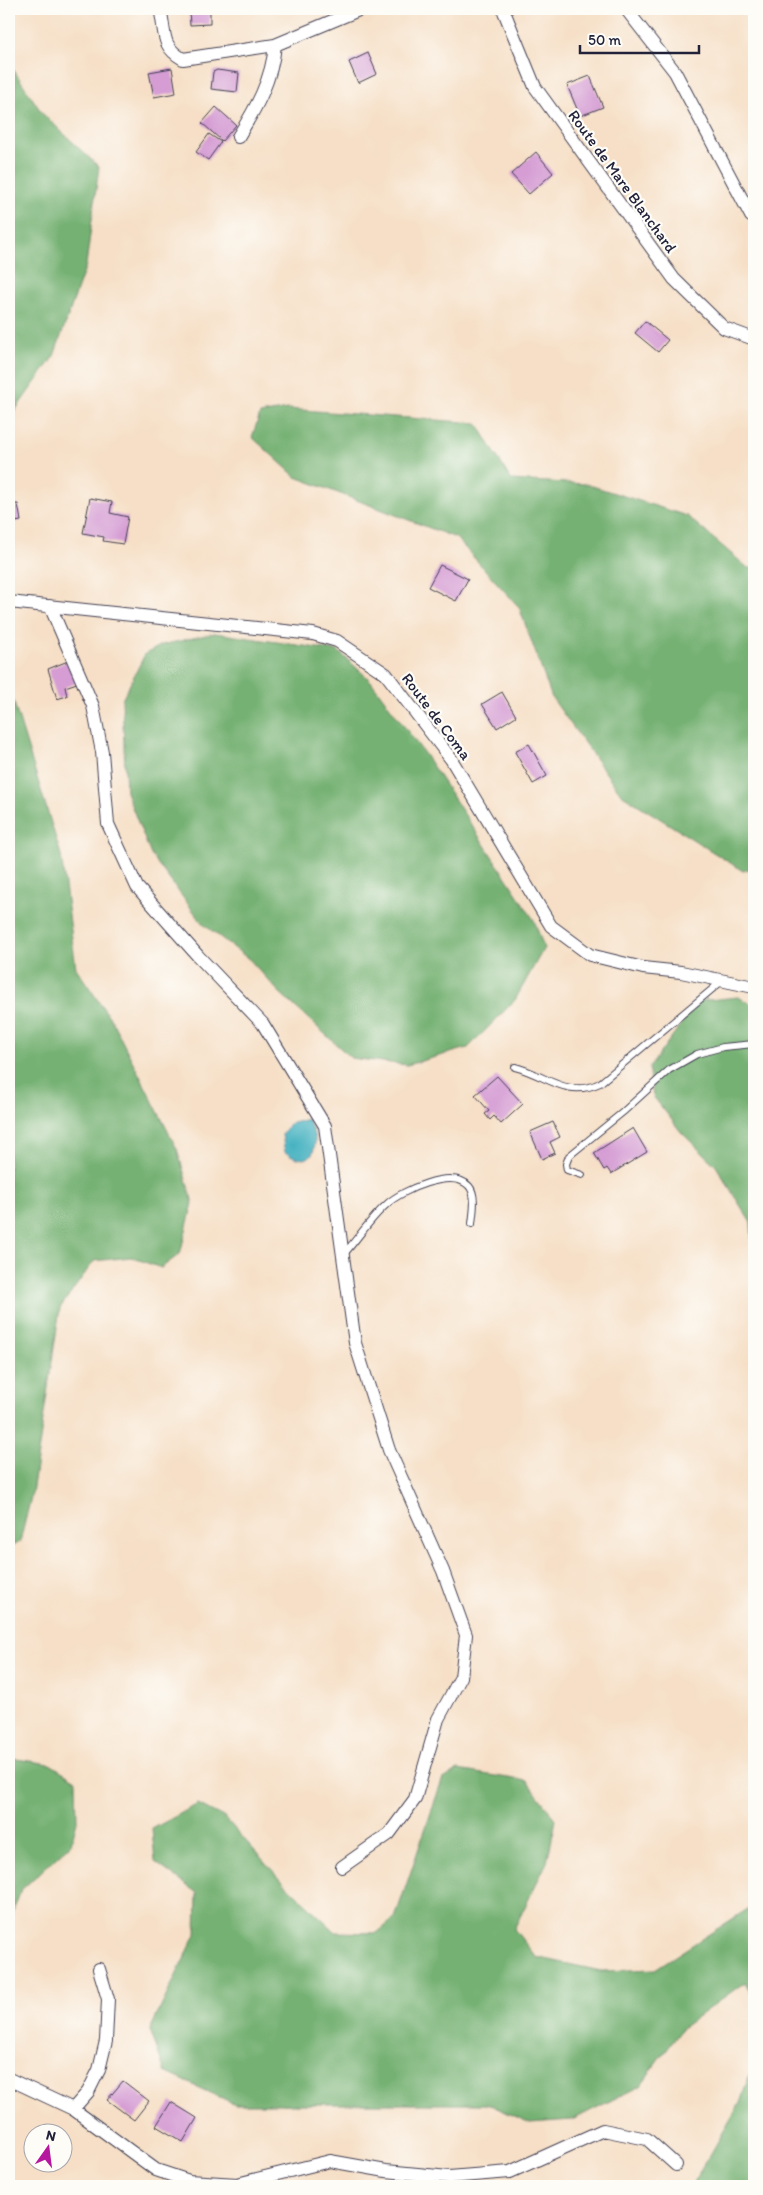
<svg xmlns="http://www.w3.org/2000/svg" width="763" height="2195" font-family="Itim,sans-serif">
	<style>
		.forest { fill: #74b172; stroke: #4b6a56 }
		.water { fill: #43b0c0; stroke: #32697e }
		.building { fill: #d59dd4 }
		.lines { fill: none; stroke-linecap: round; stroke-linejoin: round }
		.service-casing { stroke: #423e50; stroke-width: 8 }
		.minor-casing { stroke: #423e50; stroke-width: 14 }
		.service { stroke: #fff; stroke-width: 6 }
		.minor { stroke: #fff; stroke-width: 12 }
		.labels { text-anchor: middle; stroke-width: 4.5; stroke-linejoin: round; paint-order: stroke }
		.street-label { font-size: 16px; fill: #22223b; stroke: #fdfcf7 }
	</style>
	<rect width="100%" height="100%" fill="#fdfcf7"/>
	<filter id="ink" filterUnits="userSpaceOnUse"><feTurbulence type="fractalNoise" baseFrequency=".02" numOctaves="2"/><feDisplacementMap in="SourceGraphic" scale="10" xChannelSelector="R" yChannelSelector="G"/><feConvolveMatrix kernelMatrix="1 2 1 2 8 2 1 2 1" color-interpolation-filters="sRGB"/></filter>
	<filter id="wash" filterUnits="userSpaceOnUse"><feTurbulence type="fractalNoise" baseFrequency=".0096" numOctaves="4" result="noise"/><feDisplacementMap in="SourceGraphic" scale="20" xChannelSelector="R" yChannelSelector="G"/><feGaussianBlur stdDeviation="1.12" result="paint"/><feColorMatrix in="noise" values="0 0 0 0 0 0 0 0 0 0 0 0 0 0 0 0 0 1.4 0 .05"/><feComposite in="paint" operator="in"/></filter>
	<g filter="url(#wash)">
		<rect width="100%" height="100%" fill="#f6dfc6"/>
		<path class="forest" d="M9,63L42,113L99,167L86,265L54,356L9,419Z
			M288,409L477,423L511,480L586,484L687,516L748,568H754V868L743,871L621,794L552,698L519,607L456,538L296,477L252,437L260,414Z
			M215,633L338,651L370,680L426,756L534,920L544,948L515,1000L468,1048L407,1065L351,1058L278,991L250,960L203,924L151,855L126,792L122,700L145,654L162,645Z
			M9,687L61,855L76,968L112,1021L177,1149L193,1203L180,1254L161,1268L131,1257L94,1261L60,1308L32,1493L20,1542L9,1548Z
			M738,997L754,1005V1286L751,1223L716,1166L681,1132L653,1096L649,1068L698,1001Z
			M9,1758L50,1764L76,1780L77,1821L71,1844L21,1890L9,1923Z
			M458,1770L527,1781L556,1820L547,1862L514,1929L536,1957L601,1971L655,1969L754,1905V1999L745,1982L682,2028L640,2086L572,2120L530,2123L488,2104H235L165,2072L150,2030L196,1934L197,1893L155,1862L152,1829L198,1804L225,1818L283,1882L336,1932L377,1933L395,1918L442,1780Z
			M754,2062V2186H692L740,2103Z"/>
		<path class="water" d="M308,1119C310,1126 316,1136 315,1143C313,1165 298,1160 285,1152L282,1135L289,1124Z"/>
		<g id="blocks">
			<path class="building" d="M189,9H210V24L190,25Z
				M368,53L377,74L358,83L349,62Z
				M172,68L176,93L154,97L149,72Z
				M217,70L239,73L237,92L211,89L213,72Z
				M590,76L603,107L580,116L567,85Z
				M216,107L236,125L222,141L202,123Z
				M209,134L221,142L208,160L196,152Z
				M536,152L553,173L529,194L511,174Z
				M645,321L668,340L658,352L635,333Z
				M90,498L112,502L110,513L128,517L123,544L103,541L104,537L83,533Z
				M18,504L21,521L9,523V505Z
				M440,565L468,579L456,601L428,587Z
				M68,661L77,683L65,687L67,696L57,699L48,669Z
				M502,692L516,716L497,728L482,704Z
				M529,744L547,776L533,784L515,752Z
				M497,1076L523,1104L501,1124L494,1116L490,1120L485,1114L489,1111L475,1095Z
				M553,1122L560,1137L550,1142L555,1153L542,1159L530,1132Z
				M633,1128L647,1152L611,1174L607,1168L604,1170L594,1153Z
				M123,2081L149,2101L134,2120L107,2100Z
				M171,2102L197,2118L183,2142L156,2126Z"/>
		</g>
	</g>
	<g filter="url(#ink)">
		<use href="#blocks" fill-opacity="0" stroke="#423e50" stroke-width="1"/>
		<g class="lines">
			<defs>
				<path id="service" d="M515,1067C547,1075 566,1099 600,1083L722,981
					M582,1175L567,1170L566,1164L569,1156L623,1112L669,1070L697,1054L723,1047L754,1044
					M344,1254C358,1238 371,1218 387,1204C402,1190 452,1168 469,1186C477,1195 473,1213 472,1224"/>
				<path id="minor" d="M160,9C166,32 160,46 183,59L275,45L361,9
					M503,9L535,87L674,279L724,328L754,339
					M626,9L675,72L751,216L754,218
					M238,137C256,108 272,80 275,45
					M9,602L313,634L337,641L386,674L451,759L551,926L590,955L643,968L681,972L754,987
					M50,606L93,706L102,752L108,824L137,887L198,956L263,1024L325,1126L355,1343L389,1450L443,1571L466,1635L461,1677L438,1719L415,1799L389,1834L342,1867
					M9,2079L73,2109L156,2170L189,2181L237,2184L330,2161L386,2171L449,2177L510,2172L603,2130L647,2139L676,2165
					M73,2109L88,2092L99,2070L106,2041L108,1999L99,1969"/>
			</defs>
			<use href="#service" class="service-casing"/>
			<use href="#minor" class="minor-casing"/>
			<use href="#service" class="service"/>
			<use href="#minor" class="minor"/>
		</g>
	</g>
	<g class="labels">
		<g class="street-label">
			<text transform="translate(623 181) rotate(54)" y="6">Route de Mare Blanchard</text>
			<text transform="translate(437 716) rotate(53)" y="6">Route de Coma</text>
		</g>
	</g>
	<rect width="763" height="2195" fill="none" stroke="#fdfcf7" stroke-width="30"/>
	<g transform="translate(48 2148) rotate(14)"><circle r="24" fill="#fdfcf7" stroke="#a5a5ac"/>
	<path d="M0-4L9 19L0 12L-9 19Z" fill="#b5179e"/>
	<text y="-8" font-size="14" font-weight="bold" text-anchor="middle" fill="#22223b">N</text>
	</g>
	<path d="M580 45v8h119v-8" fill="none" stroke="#22223b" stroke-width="2.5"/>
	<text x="588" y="45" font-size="15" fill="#22223b" stroke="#fdfcf7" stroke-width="4" paint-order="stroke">50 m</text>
</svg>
